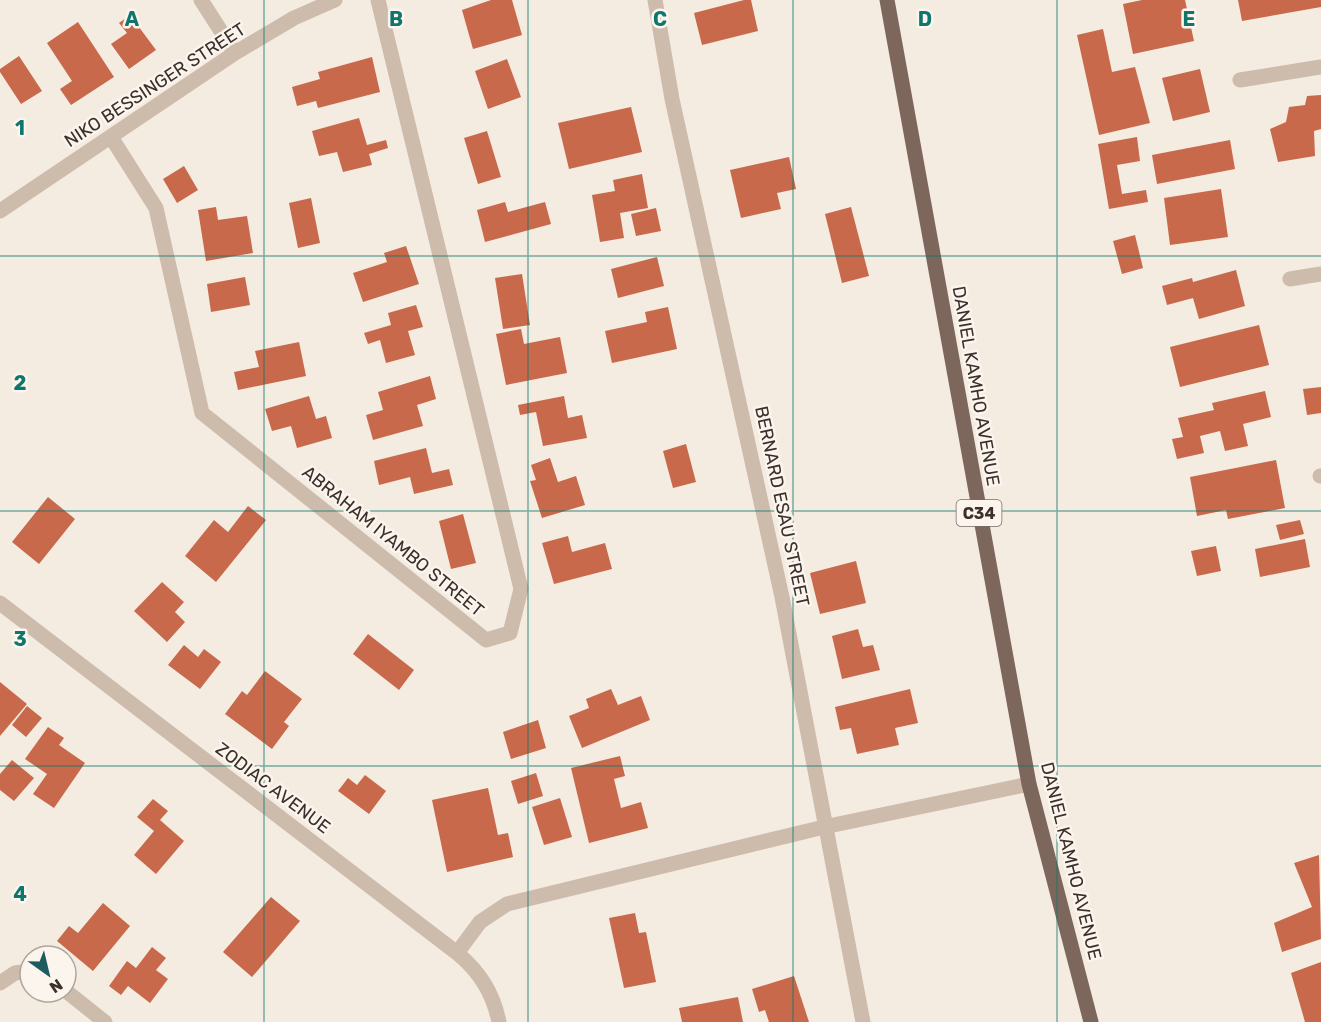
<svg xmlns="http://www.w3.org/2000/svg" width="1321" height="1022" font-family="Rubik,sans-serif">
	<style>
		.building { fill: #c8694b }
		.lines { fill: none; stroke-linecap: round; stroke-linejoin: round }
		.minor { stroke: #cdbbac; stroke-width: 15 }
		.major { stroke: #7d675c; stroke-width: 15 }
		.grid { fill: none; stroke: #0f766e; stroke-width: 1.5; stroke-opacity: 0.55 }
		.labels { text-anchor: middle; stroke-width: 5; stroke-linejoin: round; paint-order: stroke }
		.shield { fill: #fbf5ee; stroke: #756b66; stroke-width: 1.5 }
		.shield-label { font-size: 16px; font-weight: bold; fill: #3b302b }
		.street-label { font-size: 18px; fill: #3b302b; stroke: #fbf5ee }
		.grid-label { font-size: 20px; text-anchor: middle; font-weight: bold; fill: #0f766e; stroke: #fbf5ee; stroke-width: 5; stroke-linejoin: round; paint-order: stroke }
	</style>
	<rect width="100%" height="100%" fill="#f4ebe1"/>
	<path class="building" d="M491,0H512L522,35L473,49L462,10Z
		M744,0H751L758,31L702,45L694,13Z
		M1142,0H1185L1194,41L1133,54L1123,4Z
		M1238,0H1321V7L1242,21Z
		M130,15L156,50L129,69L111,44L127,33L119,23Z
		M78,22L114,77L71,105L60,89L72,81L47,43Z
		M1103,29L1112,72L1135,67L1150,123L1099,135L1077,35Z
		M19,56L42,91L21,104L0,72V69Z
		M372,57L380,92L318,108L316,101L297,106L292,87L320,79L318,72Z
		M507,59L521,97L488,109L475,71Z
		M1200,69L1210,112L1173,121L1162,78Z
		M1321,95V129L1314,131L1315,156L1278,162L1270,129L1286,122L1289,107L1305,105L1307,96Z
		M631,107L642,152L569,169L558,123Z
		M359,118L367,145L386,140L388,148L369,154L372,165L343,172L337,152L319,156L312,131Z
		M487,131L501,177L478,184L464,138Z
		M1137,137L1140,161L1117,165L1122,194L1146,190L1148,202L1109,209L1098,144Z
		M1230,140L1235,169L1157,184L1152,155Z
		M789,157L796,189L777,193L781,209L741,218L730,170Z
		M184,166L198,190L177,203L163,179Z
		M642,174L648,208L620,213L624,238L600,242L592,195L615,191L613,180Z
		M1221,189L1228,237L1170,245L1164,198Z
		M311,198L320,243L298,248L289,203Z
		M505,202L508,212L545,202L551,224L485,242L477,210Z
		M216,207L218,220L247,216L253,253L206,261L198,210Z
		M851,207L869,276L842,283L825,214Z
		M656,208L661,231L636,236L631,214Z
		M1135,235L1143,268L1122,274L1113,241Z
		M406,246L419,284L363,302L353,273L387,262L384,253Z
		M657,257L664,286L618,298L611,269Z
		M1236,270L1245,306L1199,319L1193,298L1167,305L1162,286L1192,278L1193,282Z
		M522,274L530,325L503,329L495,278Z
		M245,277L250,305L211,312L207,284Z
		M416,305L423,327L408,331L415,355L386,363L380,340L368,344L364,333L391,325L388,313Z
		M668,307L677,349L612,363L605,331L647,322L645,312Z
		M1259,325L1269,365L1180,387L1170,347Z
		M521,329L524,344L560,337L567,373L506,385L496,334Z
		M299,342L306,376L238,390L234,372L259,367L255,351Z
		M430,376L436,399L417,405L423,426L373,440L366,415L383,410L378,392Z
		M1321,387V413L1307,415L1303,389Z
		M1265,391L1271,417L1243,424L1248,446L1225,451L1220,431L1200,436L1204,453L1177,459L1172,439L1183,437L1178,418L1214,410L1212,403Z
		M309,396L316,419L326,416L332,438L297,448L291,426L272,431L265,409Z
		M564,396L568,418L582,415L587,438L543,446L536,412L520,415L518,405Z
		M686,444L696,482L673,488L663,451Z
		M426,448L432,473L449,469L453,485L414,494L410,477L379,485L374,461Z
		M550,458L558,482L576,476L585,505L542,518L530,481L536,480L531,465Z
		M1276,460L1285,508L1228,519L1226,510L1197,516L1190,477Z
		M48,497L75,519L39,564L12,542Z
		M248,506L266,520L216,582L185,556L214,520L228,532Z
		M463,514L476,563L451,569L439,521Z
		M1300,520L1304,534L1280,540L1276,525Z
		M568,536L572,552L605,543L612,569L554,584L542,543Z
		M1305,539L1310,567L1260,577L1255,549Z
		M1216,546L1221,571L1197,576L1191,551Z
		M856,561L866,603L820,614L810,573Z
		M162,582L184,602L175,612L185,622L167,642L134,611Z
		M858,629L863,647L873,645L880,670L842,679L832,636Z
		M368,634L414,670L399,690L353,654Z
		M184,645L198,657L204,649L221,662L200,689L168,665Z
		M265,671L302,699L284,722L289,726L272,749L225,714L242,691L247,695Z
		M0,682L27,704L0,736Z
		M611,689L618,705L641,696L650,720L582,748L569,716L589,708L586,699Z
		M910,689L918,723L895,728L899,745L857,754L851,728L840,730L835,707Z
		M27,706L42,718L26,737L12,725Z
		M538,720L546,748L511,759L503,732Z
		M48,727L64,738L59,745L85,763L54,808L33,794L47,774L25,759Z
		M620,756L625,776L614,779L621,808L641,802L648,828L589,843L571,768Z
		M12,760L34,778L14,801L0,790V774Z
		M536,773L543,796L518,804L511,781Z
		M365,775L386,791L369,814L338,791L348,778L357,785Z
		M488,788L498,835L508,833L513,857L447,872L432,800Z
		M560,798L572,837L544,845L532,807Z
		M153,799L168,811L160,820L184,841L156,874L134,855L154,831L137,817Z
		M1319,855L1321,939L1282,952L1274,923L1312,907L1294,863Z
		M271,897L300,921L252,977L223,952Z
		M103,903L130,926L93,971L57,941L69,926L78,933Z
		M635,913L639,933L646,932L656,982L624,988L609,918Z
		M152,947L166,958L156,970L168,979L150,1003L128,986L121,995L109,986L127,961L136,968Z
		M1321,962V1022H1305L1291,973Z
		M794,976L809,1022H769L765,1010L759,1012L752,989Z
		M738,997L743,1022H682L679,1008Z"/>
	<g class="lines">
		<path class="minor" d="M201,0L235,53
			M655,0L672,99L782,597L863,1022
			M1240,80L1321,67
			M111,137L156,208L202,413L486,640L510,633L521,589L378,0
			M0,211L235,53L294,18L335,0
			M1290,279L1321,274
			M1320,476H1321
			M0,603L457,953C480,972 493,993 499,1022
			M457,953L480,922L507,904L824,827L1029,784
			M0,983L15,973L30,971
			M66,991L105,1022"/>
		<path class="major" d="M887,0L1029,784L1091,1022"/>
	</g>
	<path class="grid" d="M264,0V1022M528,0V1022M793,0V1022M1057,0V1022M0,256H1321M0,511H1321M0,766H1321"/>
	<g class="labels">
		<rect class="shield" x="956.5" y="500" width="45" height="26" rx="4.5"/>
		<g class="shield-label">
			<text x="979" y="519">C34</text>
		</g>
		<g class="street-label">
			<text transform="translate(155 85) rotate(-33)" y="6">NIKO BESSINGER STREET</text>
			<text transform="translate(976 386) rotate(80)" y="6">DANIEL KAMHO AVENUE</text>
			<text transform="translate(782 506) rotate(78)" y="6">BERNARD ESAU STREET</text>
			<text transform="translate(393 541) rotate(39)" y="6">ABRAHAM IYAMBO STREET</text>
			<text transform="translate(273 788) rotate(37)" y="6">ZODIAC AVENUE</text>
			<text transform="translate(1071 861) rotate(76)" y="6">DANIEL KAMHO AVENUE</text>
		</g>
	</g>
	<g class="grid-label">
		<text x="132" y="26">A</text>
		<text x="396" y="26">B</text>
		<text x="660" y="26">C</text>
		<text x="925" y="26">D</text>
		<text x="1189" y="26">E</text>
		<text x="20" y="135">1</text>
		<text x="20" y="390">2</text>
		<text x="20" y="646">3</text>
		<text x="20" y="901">4</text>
	</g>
	<g transform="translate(48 974) rotate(146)"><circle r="28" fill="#fbf5ee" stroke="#aea6a0" stroke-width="1.5"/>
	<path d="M0-4.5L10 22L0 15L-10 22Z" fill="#1f5a5e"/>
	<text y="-9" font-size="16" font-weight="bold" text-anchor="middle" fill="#3b302b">N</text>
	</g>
</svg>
